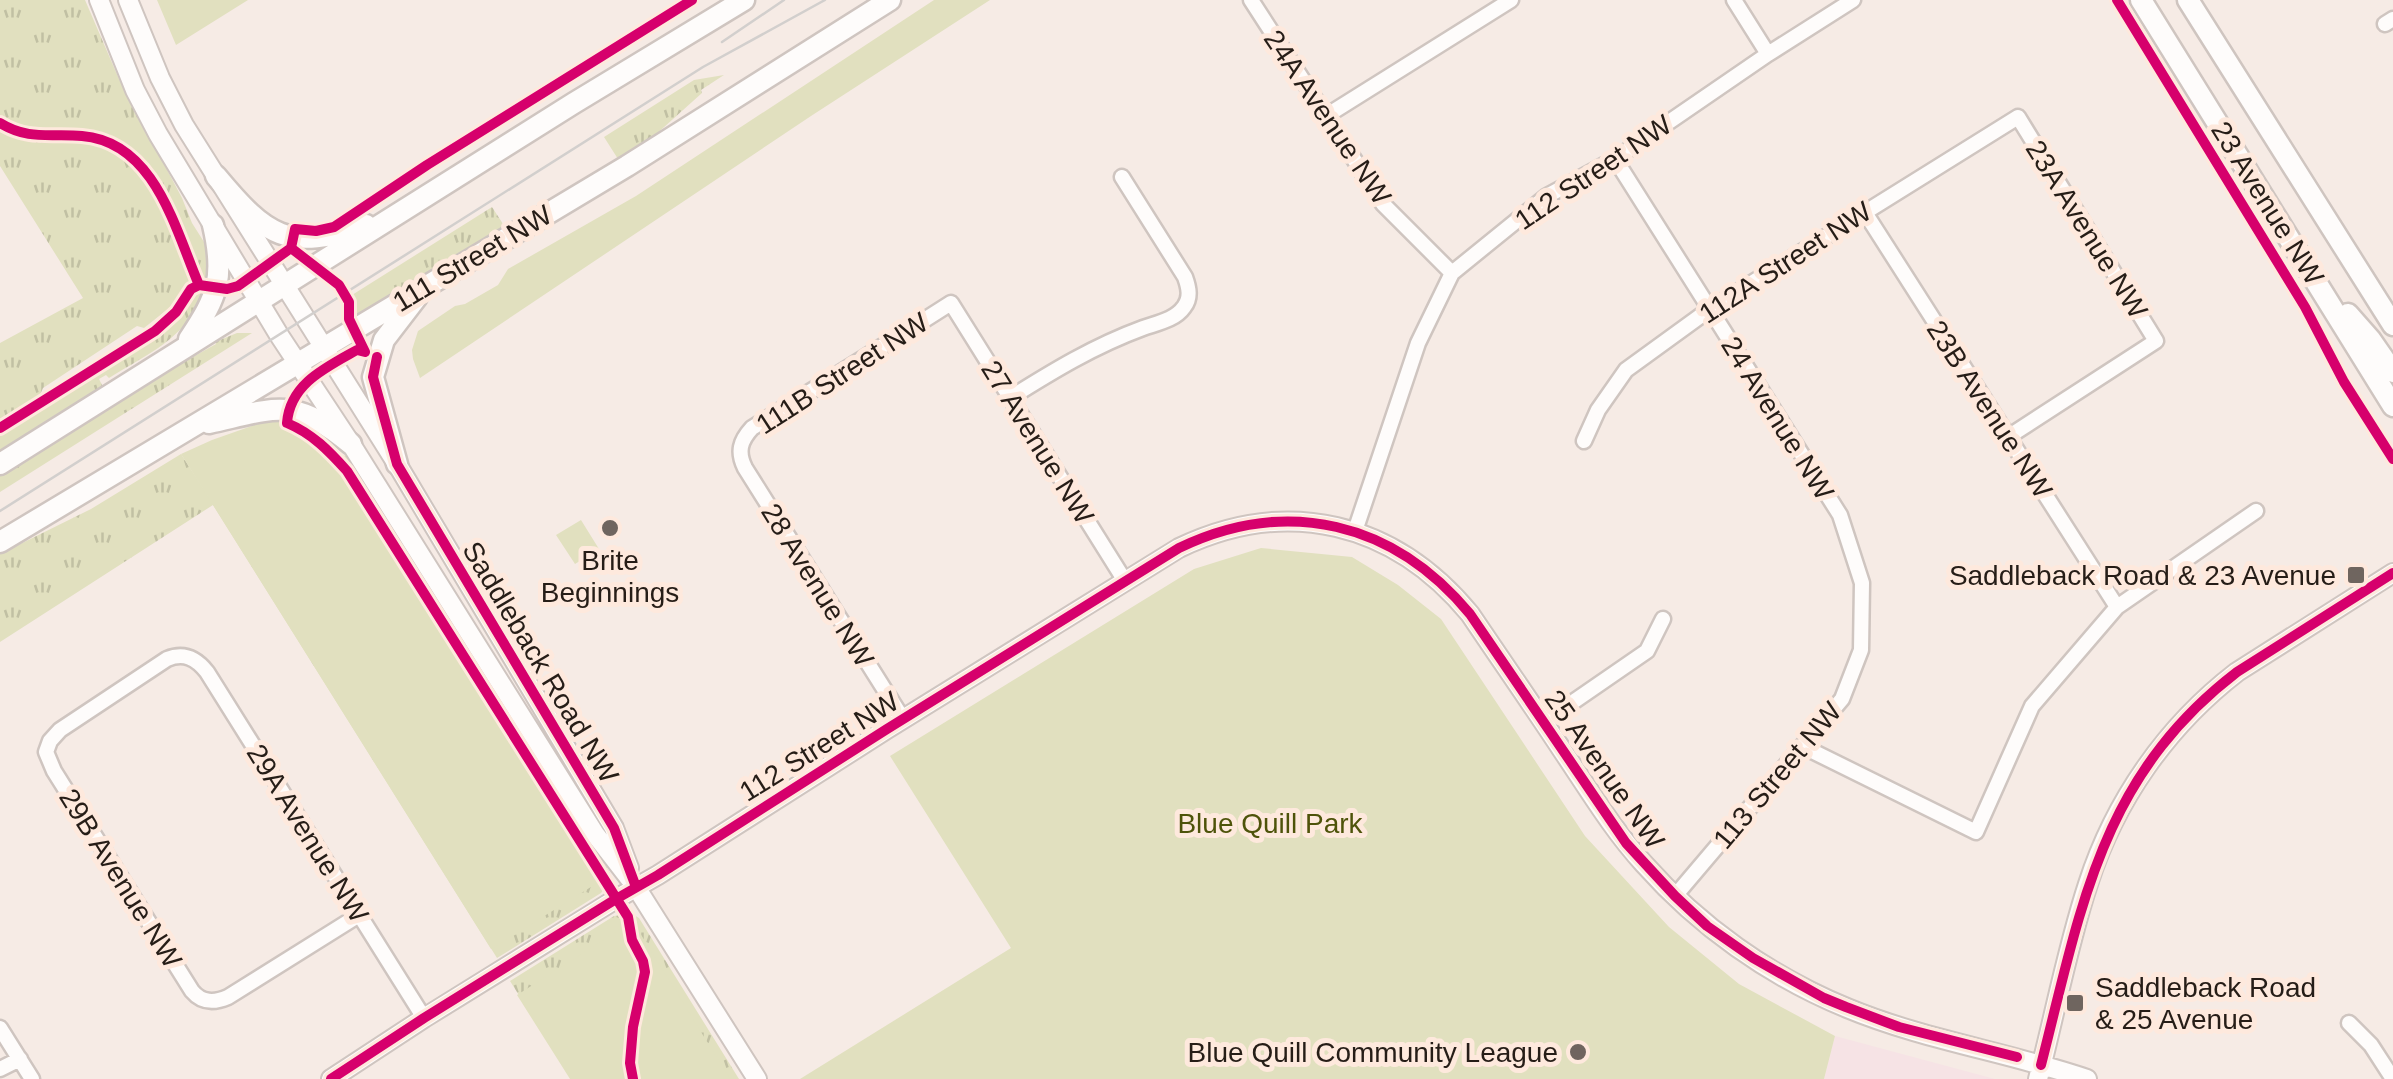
<svg xmlns="http://www.w3.org/2000/svg" width="2393" height="1079" font-family="Arial,sans-serif">
	<style>
		.education { fill: #f6e3e5 }
		.grass { fill: url(#grass-tufts) }
		.park { fill: #e1e0bf }
		.lines { fill: none; stroke-linecap: round; stroke-linejoin: round }
		.minor-casing { stroke: #cfc5c0; stroke-width: 19 }
		.tertiary-casing { stroke: #cfc5c0; stroke-width: 22 }
		.secondary-casing { stroke: #cfc5c0; stroke-width: 25 }
		.minor { stroke: #fefcfb; stroke-width: 14 }
		.tertiary { stroke: #fefcfb; stroke-width: 18 }
		.secondary { stroke: #fefcfb; stroke-width: 20 }
		.tram { stroke: #d2cfcd; stroke-width: 2.5 }
		.cycleway-casing { stroke: #fee9dd; stroke-width: 16 }
		.cycleway { stroke: #d6006c; stroke-width: 10 }
		.poi-dot { fill: #6f655f; stroke: #fee9dd; stroke-width: 4 }
		.labels { text-anchor: middle; stroke-width: 10; stroke-linejoin: round; paint-order: stroke }
		.street-label { font-size: 28px; fill: #261d17; stroke: #fee9dd }
		.poi-label { font-size: 28px; fill: #261d17; stroke: #fee9dd; text-anchor: end }
		.park-label { font-size: 28px; fill: #4e530a; stroke: #fee9dd }
	</style>
	<defs>
		<pattern id="grass-tufts" width="24" height="20" patternUnits="userSpaceOnUse" patternTransform="scale(2.5)"><rect width="24" height="20" fill="#e1e0bf"/><path d="M3 7l-1-3M5 7V3M7 7l1-3M15 17l-1-3M17 17v-4M19 17l1-3" fill="none" stroke="#c1c0a3"/></pattern>
	</defs>
	<rect width="100%" height="100%" fill="#f6ebe5"/>
	<path class="education" d="M1835,1036L1995,1079H1824Z"/>
	<path class="grass" d="M0,0H85L119,79L182,198L192,223L211,253L210,281L199,280L190,284L168,309L144,328L137,326L43,388L40,395L0,419V343L83,298L0,166Z
		M724,75L701,90L702,93L653,137L618,159L604,137L694,80Z
		M492,207L505,227L353,317L356,302L352,295Z
		M196,289L203,290L205,296C180,341 151,352 109,378L106,375L99,379L104,389L0,452V432L169,325Z
		M237,333H252L0,492V476L157,377L216,344L215,342Z
		M302,447L351,457L610,873L609,882L601,893L497,958L213,505L0,642V554L91,509L181,454L214,505Z
		M625,914L634,915L639,918L739,1079H572L510,981L614,916Z"/>
	<path class="park" d="M157,0H248L176,45Z
		M934,0H990L811,116L420,378L413,359L412,350L418,331L455,306L465,304L498,285L508,269L636,196Z
		M269,420L303,427L329,448L599,882L491,949L181,454L212,440Z
		M581,520L599,549L575,564L556,535Z
		M1261,548L1352,557L1398,585L1441,619L1585,836L1669,927L1739,984L1835,1036L1824,1079H800L1011,948L890,756L1194,569Z
		M637,926L640,933L730,1079H570L517,995L624,927Z"/>
	<g class="lines">
		<defs>
			<path id="minor" d="M1251,0L1383,204L1452,273
				M1734,0L1768,54
				M2385,24L2393,19
				M1326,116L1511,0
				M1615,159L1840,515L1862,583L1861,650L1842,699L1675,896
				M1864,211L2117,607
				M1010,398C1053,371 1094,346 1143,328C1157,323 1175,320 1184,307C1191,298 1189,288 1185,277L1122,177
				M1584,441L1598,410L1626,370L1710,309L2018,117L2156,341L2008,437
				M1355,531L1418,343L1452,273L1547,196L1615,159L1768,54L1853,0
				M903,719L745,468C737,452 740,441 752,428L929,317L951,303L1125,581
				M1544,722L1647,651L1663,619
				M1804,747L1976,832L2032,706L2117,607L2256,511
				M359,915L228,997C214,1003 202,1003 192,991L54,771L46,752L50,741L60,730L167,659C184,652 196,658 207,672L424,1018
				M2349,1023L2371,1045L2393,1079
				M0,1028L32,1079
				M0,1069L20,1059"/>
			<path id="tertiary" d="M99,0L135,90L158,134L279,335L351,444L595,834L636,887L757,1079
				M128,0L160,78L184,125L397,464L614,828L629,868
				M331,1079L424,1018L616,899L658,875L887,729L1179,548C1287,496 1394,522 1470,614C1501,660 1533,706 1564,753C1589,790 1613,830 1644,864C1699,926 1769,976 1847,1008C1924,1040 2008,1052 2087,1079
				M2038,1079C2055,1014 2067,948 2088,884C2115,800 2167,726 2237,672L2393,573"/>
			<path id="secondary" d="M2141,0L2393,406
				M2188,0L2393,325
				M216,176C267,237 287,252 366,225
				M2348,314L2370,339L2393,372
				M189,339C218,296 225,277 213,225
				M209,423C277,408 293,396 351,444
				M0,464L574,103L744,0
				M397,464L373,377L384,340L417,297
				M0,542L627,166L890,0"/>
		</defs>
		<use href="#minor" class="minor-casing"/>
		<use href="#tertiary" class="tertiary-casing"/>
		<use href="#secondary" class="secondary-casing"/>
		<use href="#minor" class="minor"/>
		<use href="#tertiary" class="tertiary"/>
		<use href="#secondary" class="secondary"/>
		<path class="tram" d="M722,42L784,0
			M0,511L703,67L825,0"/>
		<defs>
			<path id="cycleway" d="M2117,0L2305,307L2344,382L2393,459
				M0,123C29,141 51,133 82,136C155,142 175,229 199,285
				M291,248L339,285L349,302V319L365,352L357,350C325,368 290,384 287,423C313,434 329,451 347,471L628,917L632,940L643,961L645,972L633,1027L630,1063L633,1079
				M199,285L227,289L238,286L291,248L295,229L316,231L334,227L427,165L692,0
				M377,357L373,377L397,464L614,828L636,887
				M0,428L155,331L176,312L191,289L199,285
				M2041,1065C2081,909 2100,777 2237,672L2393,573
				M331,1079L424,1018L616,899L658,875L887,729L1179,548C1287,496 1394,522 1470,614L1626,843L1675,896L1707,926L1753,958L1824,998L1846,1007L1899,1027L2017,1057"/>
		</defs>
		<use href="#cycleway" class="cycleway-casing"/>
		<use href="#cycleway" class="cycleway"/>
	</g>
	<g class="poi-dot">
		<circle cx="610" cy="528" r="10"/>
		<rect x="2346" y="565" width="20" height="20" rx="5"/>
		<rect x="2065" y="993" width="20" height="20" rx="5"/>
		<circle cx="1578" cy="1052" r="10"/>
	</g>
	<g class="labels">
		<g class="street-label">
			<text transform="translate(1328 117) rotate(56)" y="10">24A Avenue NW</text>
			<text transform="translate(1593 172) rotate(-34)" y="10">112 Street NW</text>
			<text transform="translate(2268 203) rotate(58)" y="10">23 Avenue NW</text>
			<text transform="translate(2087 229) rotate(58)" y="10">23A Avenue NW</text>
			<text transform="translate(472 258) rotate(-31)" y="10">111 Street NW</text>
			<text transform="translate(1785 262) rotate(-33)" y="10">112A Street NW</text>
			<text transform="translate(842 373) rotate(-33)" y="10">111B Street NW</text>
			<text transform="translate(1990 409) rotate(57)" y="10">23B Avenue NW</text>
			<text transform="translate(1778 418) rotate(58)" y="10">24 Avenue NW</text>
			<text transform="translate(1038 442) rotate(58)" y="10">27 Avenue NW</text>
			<text transform="translate(818 585) rotate(58)" y="10">28 Avenue NW</text>
			<text transform="translate(541 662) rotate(59)" y="10">Saddleback Road NW</text>
			<text transform="translate(819 746) rotate(-32)" y="10">112 Street NW</text>
			<text transform="translate(1605 769) rotate(55)" y="10">25 Avenue NW</text>
			<text transform="translate(1777 775) rotate(-50)" y="10">113 Street NW</text>
			<text transform="translate(308 833) rotate(58)" y="10">29A Avenue NW</text>
			<text transform="translate(121 878) rotate(58)" y="10">29B Avenue NW</text>
		</g>
		<g class="poi-label">
			<text x="610" y="570" text-anchor="middle">Brite<tspan x="610" dy="32">Beginnings</tspan></text>
			<text x="2336" y="585">Saddleback Road &amp; 23 Avenue</text>
			<text x="2095" y="997" text-anchor="start">Saddleback Road<tspan x="2095" dy="32">&amp; 25 Avenue</tspan></text>
			<text x="1558" y="1062">Blue Quill Community League</text>
		</g>
		<g class="park-label">
			<text x="1270" y="833">Blue Quill Park</text>
		</g>
	</g>
</svg>
